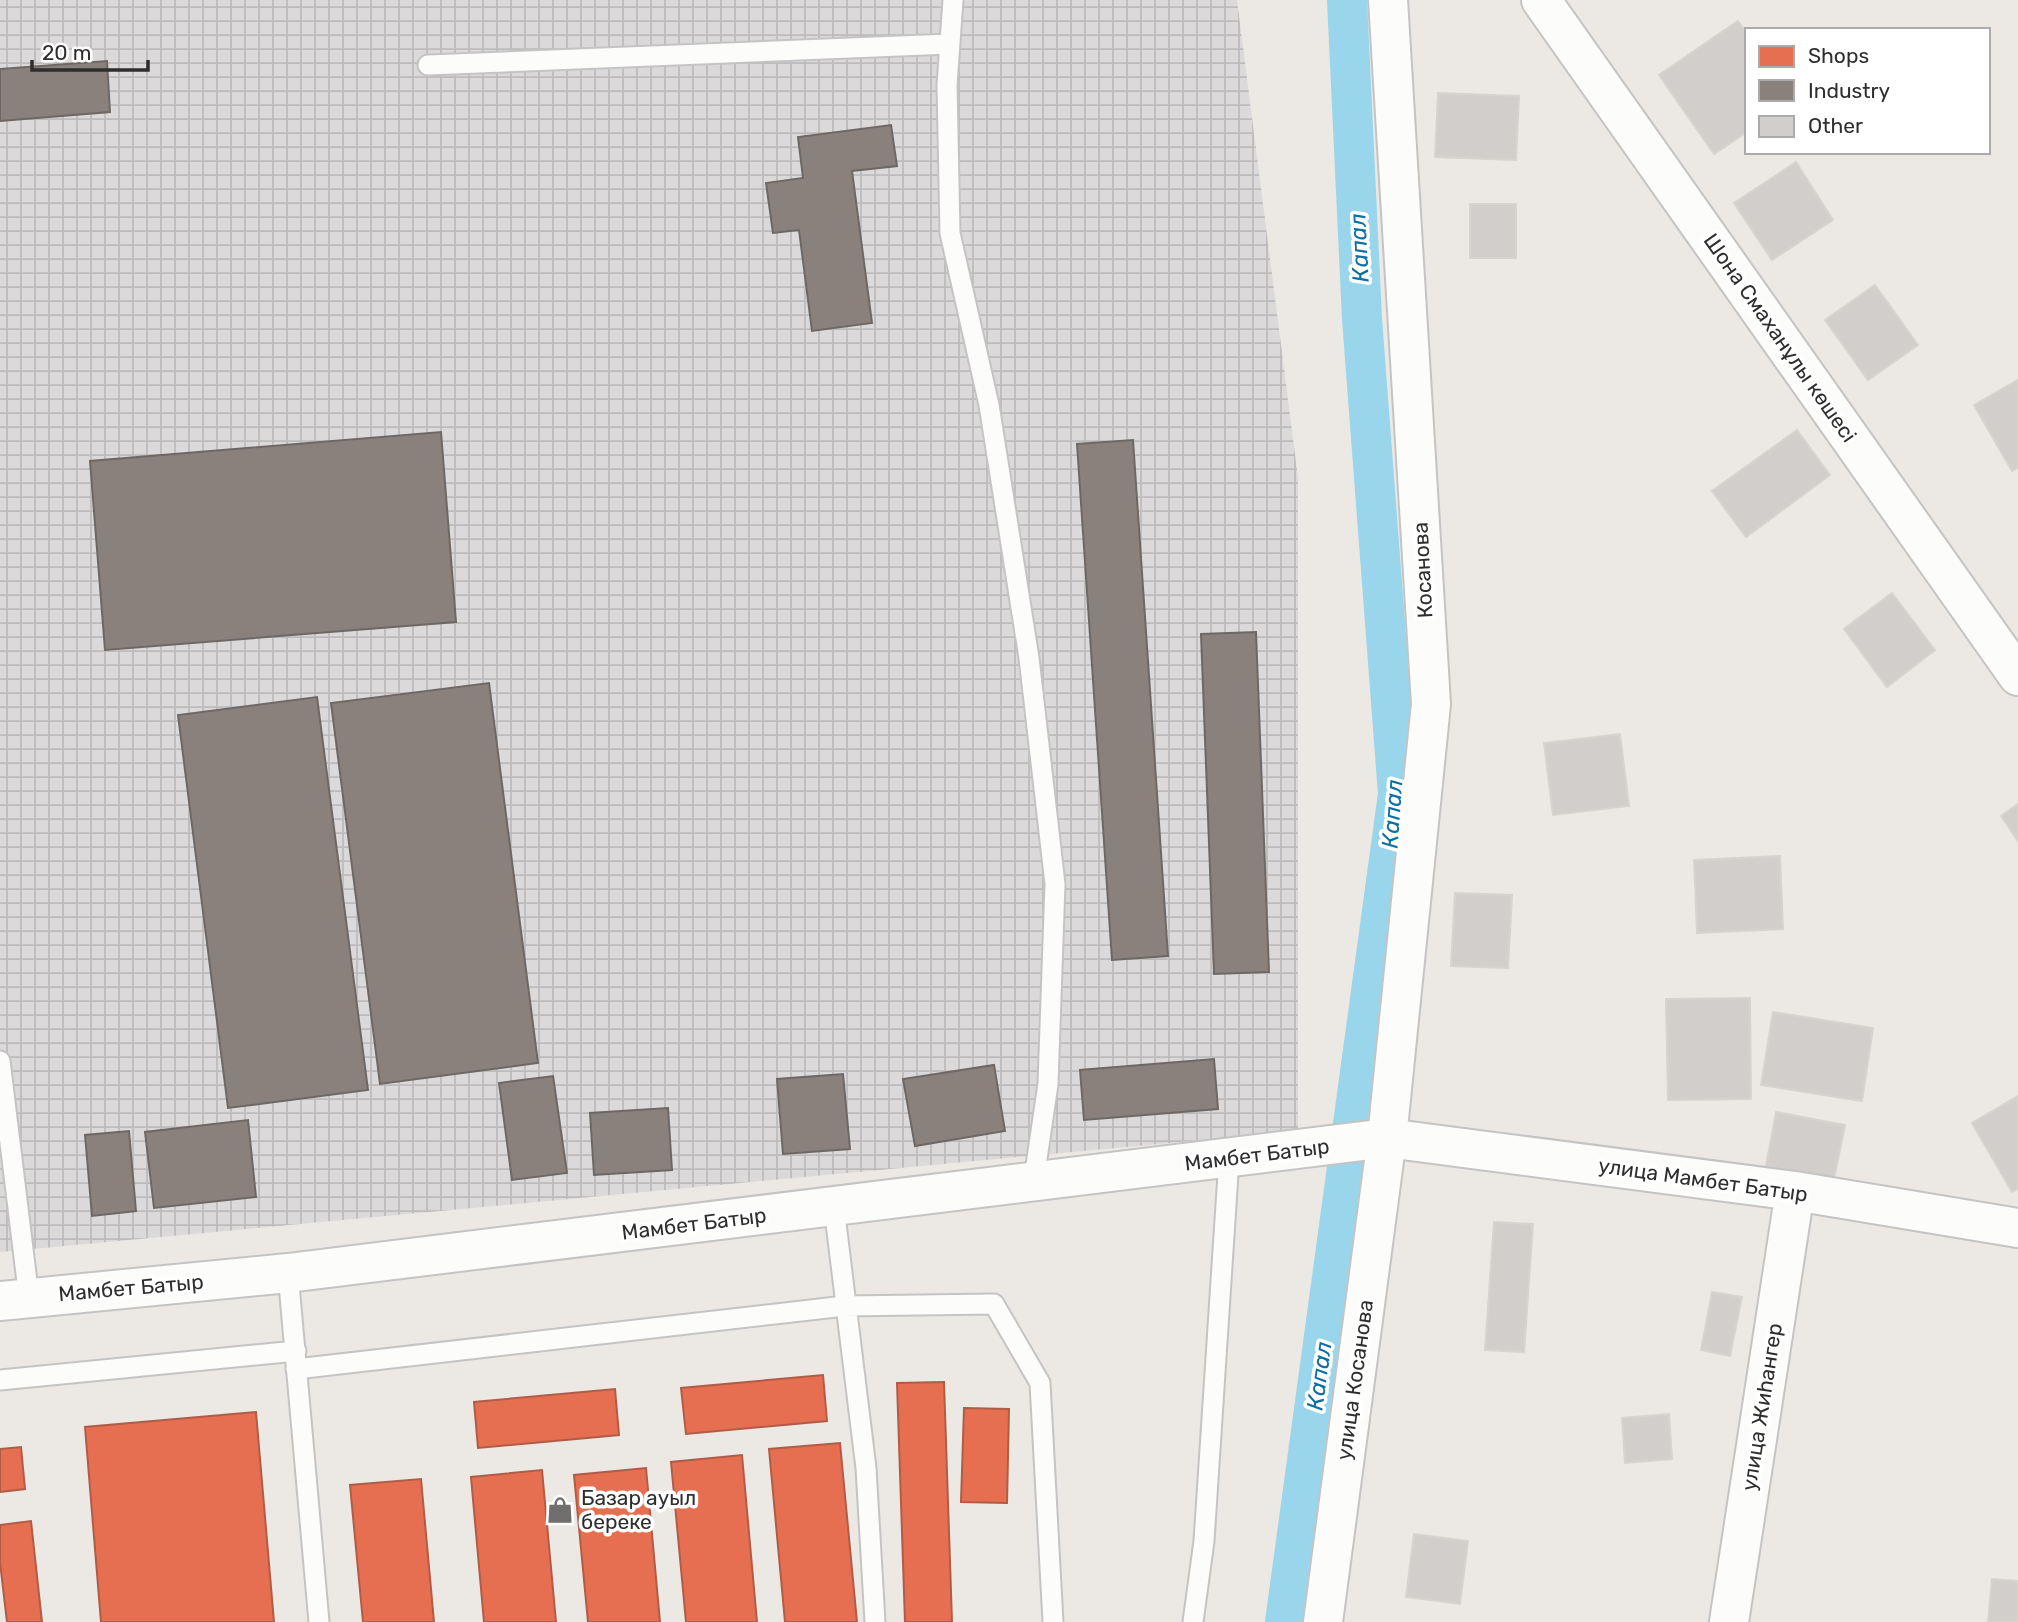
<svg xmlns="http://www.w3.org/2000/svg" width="2018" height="1622" font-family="Rubik,sans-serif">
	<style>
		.industrial { fill: url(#industrial-grid) }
		.shops { fill: #e76f51; stroke: #b05c46; stroke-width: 2 }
		.industry { fill: #8a817c; stroke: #6e6865; stroke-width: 2 }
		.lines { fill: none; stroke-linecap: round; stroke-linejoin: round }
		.canal { stroke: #99d6ec; stroke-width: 40 }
		.building { fill: #d1cecb; stroke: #d7d4d0; stroke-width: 2 }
		.service-casing { stroke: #c5c4c5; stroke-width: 23 }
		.minor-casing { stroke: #c5c4c5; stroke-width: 42 }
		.tertiary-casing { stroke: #c5c4c5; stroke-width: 42 }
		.service { stroke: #fcfcfb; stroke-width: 19 }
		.minor { stroke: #fcfcfb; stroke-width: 38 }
		.tertiary { stroke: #fcfcfb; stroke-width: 38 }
		.labels { text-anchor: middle; stroke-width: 7; stroke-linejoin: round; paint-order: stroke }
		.street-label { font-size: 21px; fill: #2e2e2e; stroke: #fff }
		.poi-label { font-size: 21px; fill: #2e2e2e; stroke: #fff; text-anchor: start }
		.water-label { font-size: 23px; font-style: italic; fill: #0d6fa3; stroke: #fff }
	</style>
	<defs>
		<pattern id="industrial-grid" width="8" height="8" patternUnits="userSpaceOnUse" patternTransform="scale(1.75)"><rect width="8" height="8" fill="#dcd9db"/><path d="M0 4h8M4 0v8" fill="none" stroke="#bdbbbc"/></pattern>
	</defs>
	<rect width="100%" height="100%" fill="#ece8e4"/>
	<path class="industrial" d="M0,0H1237L1298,478V1131L0,1252Z"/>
	<path class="shops" d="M823,1375L827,1421L686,1434L681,1388Z
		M944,1382L952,1622H905L897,1383Z
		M615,1389L619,1435L478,1448L474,1402Z
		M964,1408L1009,1409L1007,1503L961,1502Z
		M256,1412L274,1622H101L85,1427Z
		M840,1443L857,1622H785L769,1449Z
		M21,1447L25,1489L0,1492V1449Z
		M742,1455L757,1622H686L671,1462Z
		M646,1468L660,1622H588L574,1475Z
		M542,1470L556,1622H484L471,1477Z
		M421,1479L434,1622H363L350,1485Z
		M31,1521L42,1622H7L0,1562V1525Z"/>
	<path class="industry" d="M107,61L110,112L0,121V69Z
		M891,125L897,166L852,171L872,323L812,331L799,230L773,233L766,183L803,178L798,137Z
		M441,432L456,622L105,650L90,461Z
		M1133,440L1168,956L1112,960L1077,444Z
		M1256,632L1269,972L1214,974L1201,634Z
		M489,683L538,1063L380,1084L331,703Z
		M317,697L368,1090L228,1108L178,715Z
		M1214,1059L1218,1109L1084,1120L1080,1070Z
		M994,1065L1005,1131L915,1146L903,1079Z
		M843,1074L850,1149L783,1154L777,1079Z
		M553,1076L567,1173L512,1180L499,1083Z
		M668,1108L672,1170L594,1175L590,1113Z
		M248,1120L256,1197L154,1208L145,1132Z
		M129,1131L136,1211L92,1216L85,1135Z"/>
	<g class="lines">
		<path class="canal" d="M1285,1622L1398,794L1362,319L1347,0"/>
	</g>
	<path class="building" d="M1738,21L1747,34V132L1714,154L1659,75Z
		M1438,93L1519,96L1516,160L1435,157Z
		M1796,162L1833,220L1772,260L1734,203Z
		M1470,204H1516V258H1470Z
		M1875,285L1918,345L1868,380L1825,320Z
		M2018,380V468L2012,471L1974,405Z
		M1797,430L1830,475L1746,537L1712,491Z
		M1892,593L1935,650L1887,687L1844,629Z
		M1620,734L1629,806L1553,815L1544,743Z
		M2018,804V841L2001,816Z
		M1780,856L1783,929L1697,933L1694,860Z
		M1455,893L1512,895L1508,968L1451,966Z
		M1750,998L1751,1099L1668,1100L1666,999Z
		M1773,1012L1873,1028L1862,1101L1761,1085Z
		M2018,1096V1189L2012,1192L1972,1123Z
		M1776,1112L1845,1125L1834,1179L1766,1166Z
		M1494,1222L1533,1224L1524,1352L1485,1350Z
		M1712,1292L1742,1297L1730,1356L1701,1350Z
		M1669,1414L1672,1459L1625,1463L1622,1418Z
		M1414,1534L1468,1541L1460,1604L1406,1597Z
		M1992,1579L2018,1581V1622H1988Z"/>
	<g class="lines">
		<defs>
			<path id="service" d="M953,0L947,85L950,233L989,405L1029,658L1055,884L1048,1084L1034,1179
				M428,65L950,44
				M0,1061L29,1298
				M834,1207L866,1468L875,1622
				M288,1273L319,1622
				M296,1369L845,1306L994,1304L1040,1383L1053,1622
				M0,1380L296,1351
				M1193,1622L1204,1541L1229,1159"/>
			<path id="minor" d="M1541,0L2018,676
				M1323,1622L1387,1138L1795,1191L2018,1228
				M1729,1622L1795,1191"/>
			<path id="tertiary" d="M0,1301L288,1273L1387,1138L1431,704L1388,0"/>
		</defs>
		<use href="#service" class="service-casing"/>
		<use href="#minor" class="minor-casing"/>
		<use href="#tertiary" class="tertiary-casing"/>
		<use href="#service" class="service"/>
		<use href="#minor" class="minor"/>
		<use href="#tertiary" class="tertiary"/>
	</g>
	<defs>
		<symbol id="shop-bare" viewBox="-9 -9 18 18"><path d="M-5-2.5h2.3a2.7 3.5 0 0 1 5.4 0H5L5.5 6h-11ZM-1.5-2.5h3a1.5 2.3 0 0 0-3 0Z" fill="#706f6e" stroke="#fff" stroke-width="2.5" paint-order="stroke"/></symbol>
	</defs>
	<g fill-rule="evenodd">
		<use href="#shop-bare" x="541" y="1491" width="38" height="38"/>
	</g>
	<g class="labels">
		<g class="street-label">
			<text transform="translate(1780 338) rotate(55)" y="7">Шона Смаханұлы көшесі</text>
			<text transform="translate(1423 570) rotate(-93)" y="7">Косанова</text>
			<text transform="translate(1257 1155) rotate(-7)" y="7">Мамбет Батыр</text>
			<text transform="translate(1703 1180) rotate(8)" y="7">улица Мамбет Батыр</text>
			<text transform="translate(694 1224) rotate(-7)" y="7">Мамбет Батыр</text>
			<text transform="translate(131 1288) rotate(-5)" y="7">Мамбет Батыр</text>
			<text transform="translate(1355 1380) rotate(-82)" y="7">улица Косанова</text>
			<text transform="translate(1762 1407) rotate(-81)" y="7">улица Жиhангер</text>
		</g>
		<g class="poi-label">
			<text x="581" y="1505">Базар ауыл<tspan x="581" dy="24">береке</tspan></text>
		</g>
		<g class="water-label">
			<text transform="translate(1359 248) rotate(-93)" y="8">Капал</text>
			<text transform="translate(1392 814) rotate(-86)" y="8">Капал</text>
			<text transform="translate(1319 1376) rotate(-82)" y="8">Капал</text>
		</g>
	</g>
	<rect x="1745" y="28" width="245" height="126" fill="#ffffff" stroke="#ababab" stroke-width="2"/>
	<rect x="1759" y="46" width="35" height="21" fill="#e76f51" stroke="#ababab" stroke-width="2"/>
	<text x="1808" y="63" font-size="21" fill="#2e2e2e">Shops</text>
	<rect x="1759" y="80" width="35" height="21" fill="#8a817c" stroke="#ababab" stroke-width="2"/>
	<text x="1808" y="98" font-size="21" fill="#2e2e2e">Industry</text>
	<rect x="1759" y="116" width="35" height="21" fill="#d1cecb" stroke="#ababab" stroke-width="2"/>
	<text x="1808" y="133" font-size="21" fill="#2e2e2e">Other</text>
	<path d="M32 60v10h116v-10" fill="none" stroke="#2e2e2e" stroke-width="3.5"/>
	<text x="42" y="60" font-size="21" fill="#2e2e2e" stroke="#ffffff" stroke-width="5" paint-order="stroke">20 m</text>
</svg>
